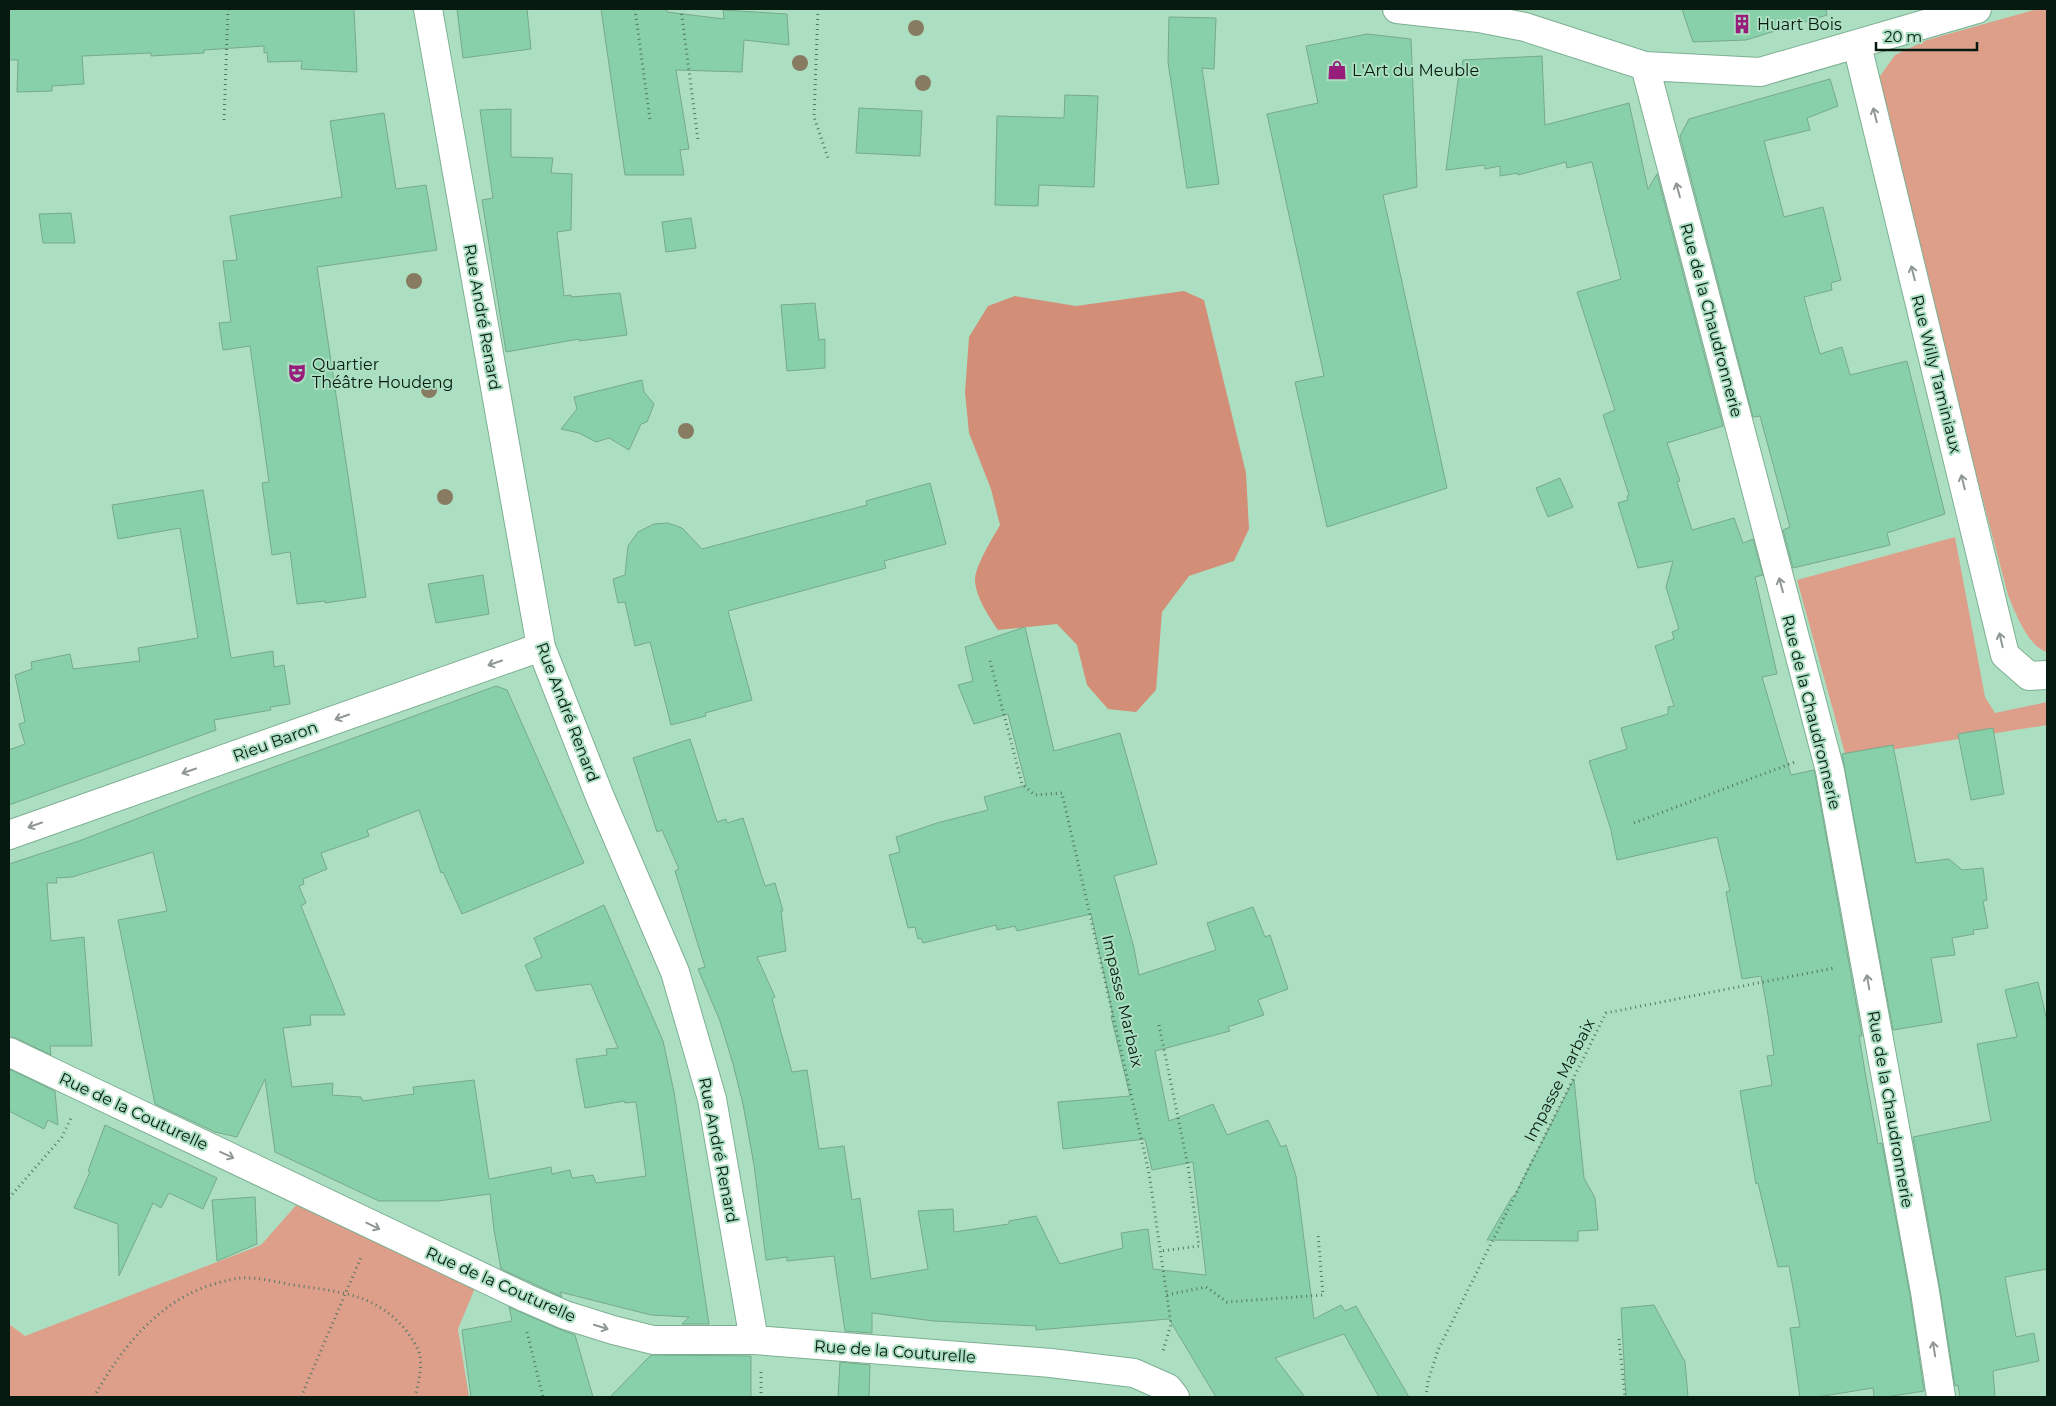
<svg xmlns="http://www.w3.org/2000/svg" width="2056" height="1406" font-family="Montserrat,sans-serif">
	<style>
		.green { fill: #dd9f8a }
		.forest { fill: #d38e77 }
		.building { fill: #88d0a9; stroke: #77a98d }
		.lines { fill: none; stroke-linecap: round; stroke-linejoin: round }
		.minor-casing { stroke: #7daf93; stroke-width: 30 }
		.path { stroke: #547763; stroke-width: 3; stroke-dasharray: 1 4; stroke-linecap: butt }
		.minor { stroke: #fff; stroke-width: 28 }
		.tree { fill: #877b61 }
		.oneway { stroke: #8f9893 }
		.labels { text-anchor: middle; stroke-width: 4; stroke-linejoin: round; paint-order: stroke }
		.poi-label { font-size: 16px; fill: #061a0f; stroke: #acdfc2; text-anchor: start }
		.street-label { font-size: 16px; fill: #061a0f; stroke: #acdfc2 }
	</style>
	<rect width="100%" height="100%" fill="#acdfc2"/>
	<path class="green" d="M2038,9H2047V652C2028,647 2015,612 2008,595L1882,117L1878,79L1895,55L1927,40Z
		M1955,537L1985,697L1995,713L2047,702V725L1846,757L1797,580Z
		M307,1193L480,1276L458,1329L469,1397H9V1324L25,1336L261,1245Z"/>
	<path class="forest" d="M1184,291L1204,300L1246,473L1249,529L1234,561L1189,576L1162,612L1156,690L1136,712L1108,709L1087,685L1077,645L1057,624L998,630C989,617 976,597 975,581C974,568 993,537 1000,525L991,489L969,433L965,392L969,337L988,306L1015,296L1076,306Z"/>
	<path class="building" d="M9,9H354L357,72L301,69L302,61L268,62L267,52L264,53V46L204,50V53L151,56V53L82,56L84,84L52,86V91L17,92L18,60H9Z
		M457,9H527L531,49L463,58Z
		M601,9H667V12L724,19L723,10L787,14L789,45L744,40L742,72L676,70L689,149L680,150L684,175H625Z
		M1682,9H1826L1827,15L1746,40L1693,42Z
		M1169,17L1216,18L1214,69L1202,68L1219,184L1187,188L1168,62Z
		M1367,34L1411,39L1417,187L1383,195L1447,488L1327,527L1295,382L1324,376L1267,114L1318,103L1306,46Z
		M1542,56L1545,125L1629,103L1648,189L1657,174L1723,426L1667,443L1680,481L1677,482L1692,530L1734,518L1743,543L1753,539L1763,575L1755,577L1777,674L1762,677L1791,775L1814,770L1815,774L1862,1036H1859L1868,1089L1878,1144L1882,1143L1910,1295L1924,1391L1886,1397H1874L1873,1388L1817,1397H1800L1790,1328L1800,1327L1789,1266L1778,1267L1758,1183L1756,1184L1740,1091L1772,1085L1767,1056L1774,1055L1767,1008L1761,976L1742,979L1726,892L1730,891L1717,837L1617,860L1611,830L1589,761L1627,749L1621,728L1668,714V707L1674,706L1655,646L1674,639L1672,632L1679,629L1666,587L1673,561L1638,568L1618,503L1628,500L1627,496L1629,495L1603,415L1615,410L1577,292L1621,279L1601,199L1592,162L1567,168L1566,162L1518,175V173L1500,176V166L1485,169V165L1446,170L1459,73H1461L1463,60Z
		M1830,79L1838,106L1807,118L1810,130L1764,141L1784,217L1823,207L1841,280L1831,283L1832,290L1804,297L1812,327L1820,354L1842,347L1850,375L1907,361L1945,514L1887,533L1890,545L1793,568L1783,530L1790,527L1760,416L1753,417L1680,136L1689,119Z
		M1065,95L1098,96L1094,187L1039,185L1038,206L995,205L997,116L1064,118Z
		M859,108L922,111L920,156L856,153Z
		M511,109V157L553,158L551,173L572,174L571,230L557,232L564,296L571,295V297L620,293L627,335L579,341V339L506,352L482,200L493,198L480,110Z
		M384,113L396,189L426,185L437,250L317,267L366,597L325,603V601L297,604L290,552L272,555L262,483L269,482L250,346L223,350L219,323L231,322L223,261L237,260L230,216L342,197L330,121Z
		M71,213L75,243H43L39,214Z
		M691,218L696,248L666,252L662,222Z
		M815,303L819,340L825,339V368L787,371L781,305Z
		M642,380L644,392L654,404L647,422L641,424L629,450L609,438L596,442L579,433L561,429L577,409L574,397Z
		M1560,478L1573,507L1548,517L1536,488Z
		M930,483L946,544L884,561L886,568L728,611L752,700L705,713L706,716L671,725L650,642L635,646L625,602L618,603L613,579L625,575L628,546L638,532L654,524L668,523L682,528L702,549L867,505L866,501Z
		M203,490L231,658L273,651L274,667L284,665L290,704L270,707L271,710L214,720L216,730L9,805V750L25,744L19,724L25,722L15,675L32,669L31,662L70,654L73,669L140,661L138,648L198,638L180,528L118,539L112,505Z
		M483,575L489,614L436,623L428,584Z
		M1025,627L1054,751L1120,733L1157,864L1114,876L1134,948L1139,975L1216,950L1207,923L1253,907L1265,937L1270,935L1288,989L1258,1000L1264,1015L1228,1027L1230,1031L1155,1051L1169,1121L1213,1104L1227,1135L1268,1120L1281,1147L1286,1145L1296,1176L1314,1319L1341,1305L1345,1311L1356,1306L1409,1397H1379L1344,1334L1275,1358L1305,1397H1216L1169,1319L1036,1330V1326L934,1321L872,1313V1333L845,1331L834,1256L787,1261V1257L766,1260L754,1165L743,1104L733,1064L720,1021L698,969L705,967L675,871L679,869L662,830L657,832L633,758L690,739L717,822L726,819L727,823L743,818L765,886L775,883L783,911H781L786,951L757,957L775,997L772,999L792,1072L807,1070L819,1149L844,1146L852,1200L860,1198L871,1279L928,1269L918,1211L953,1209L954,1232L1009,1224V1221L1036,1216L1060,1264L1123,1248L1121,1233L1148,1229L1153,1269L1206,1275L1193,1162L1152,1170L1145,1139L1063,1149L1058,1102L1130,1096L1111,1016L1113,1015L1091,914L1017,931L1015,926L997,930L996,925L923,943L921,938L918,939L915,927L908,928L889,855L900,852L896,837L937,823L988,810L984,797L1026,785L1008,714L974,724L958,685L973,681L965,647Z
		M496,686L507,690L584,863L462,914L443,872L441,873L419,810L367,830L369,836L321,853L327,869L303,879L304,884L299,886L306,903L301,906L345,1015H310L311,1025L283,1028L292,1087L333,1083L332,1095L361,1097L363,1101L414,1094L413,1087L474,1080L489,1179L551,1167L552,1174L570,1170L572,1178L593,1175L596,1183L646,1176L636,1102L625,1103L624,1101L585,1108L576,1059L607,1055L606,1049L618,1048L591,984L536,991L525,965L542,957L534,938L604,905L663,1041L674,1092L709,1324H682L689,1317L651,1315L560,1292L562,1297L501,1269L494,1230L490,1194L438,1201H379L275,1152L265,1079L237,1137L215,1132L155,1104L118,920L167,911L153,852L72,877L56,878L57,883H47L51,941L84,937L92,1046H50L51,1055L16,1038L9,1037V864L79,841L214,789Z
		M1993,728L2004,794L1971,800L1958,734Z
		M1893,745L1916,863L1949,859L1962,870L1983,868L1987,900L1983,901L1988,928L1973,930L1974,934L1952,938L1955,955L1931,958L1942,1022L1893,1030L1842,754Z
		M2038,982L2047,1021V1269L2005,1277L2016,1337L2034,1333L2039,1361L1993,1371L1995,1397H1960L1958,1385L1955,1386L1940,1289L1913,1137L1991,1121L1977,1044L2017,1037L2005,990Z
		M9,1069L55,1091L58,1125L48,1120L44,1129L9,1111Z
		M1574,1079L1584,1178L1595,1198L1598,1230L1578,1231V1241L1487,1240L1512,1197H1514Z
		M105,1125L217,1178L203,1209L169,1193L161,1208L153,1203L119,1276L118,1224L74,1208L90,1172L88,1171Z
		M255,1197L257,1244L217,1261L212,1200Z
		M1654,1305L1685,1362L1688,1397H1626L1621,1308Z
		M509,1307L559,1329L575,1335L593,1397H471L462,1330L512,1321Z
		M651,1355L751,1356V1397H610Z
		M840,1362L870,1365L869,1397H838Z"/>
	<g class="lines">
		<defs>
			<path id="minor" d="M428,9L541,647L600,797L675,972L712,1099L754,1340
				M1397,9L1479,18L1525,27L1645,66L1760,72L1977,9
				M1857,45L2005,655L2029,676L2047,675
				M1645,66L1830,771L1925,1292L1941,1397
				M9,835L541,647
				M9,1052L526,1298L565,1315L613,1330L653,1340H754L1051,1363L1134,1373L1168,1388L1175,1397"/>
		</defs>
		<use href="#minor" class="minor-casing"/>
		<path class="path" d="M635,9L650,120
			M681,9L698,140
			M818,9L814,117L829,161
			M224,120L228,9
			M990,661L1022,784L1035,795L1062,793L1149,1173L1171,1324L1163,1351
			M1634,823L1795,762
			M1159,1025L1188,1166L1199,1246L1161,1251
			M9,1198L62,1137L72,1116
			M1167,1295L1206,1287L1227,1302L1323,1295L1318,1234
			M527,1332L543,1397
			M1619,1339L1625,1397
			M761,1372V1397
			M94,1397C116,1357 146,1317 187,1295C202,1287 224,1280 241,1278C258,1277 277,1282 293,1285C340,1292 377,1293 408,1333C412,1339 419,1349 420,1356C422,1370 418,1384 415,1397
			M301,1397L362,1255
			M1426,1397L1428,1381L1438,1350L1606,1013L1834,968"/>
		<use href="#minor" class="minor"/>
	</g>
	<g class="tree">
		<circle cx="916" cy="28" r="8"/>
		<circle cx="800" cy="63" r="8"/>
		<circle cx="923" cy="83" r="8"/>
		<circle cx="414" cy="281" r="8"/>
		<circle cx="429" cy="390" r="8"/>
		<circle cx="686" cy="431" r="8"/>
		<circle cx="445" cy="497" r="8"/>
	</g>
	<defs><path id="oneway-shaft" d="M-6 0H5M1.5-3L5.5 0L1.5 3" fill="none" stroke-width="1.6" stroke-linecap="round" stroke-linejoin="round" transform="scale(1.25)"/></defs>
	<g class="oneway">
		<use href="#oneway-shaft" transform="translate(1875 115) rotate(-104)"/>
		<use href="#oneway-shaft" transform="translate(1678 190) rotate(-105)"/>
		<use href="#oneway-shaft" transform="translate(1913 273) rotate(-104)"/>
		<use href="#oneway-shaft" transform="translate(1963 482) rotate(-104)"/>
		<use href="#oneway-shaft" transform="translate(1781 585) rotate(-105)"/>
		<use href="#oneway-shaft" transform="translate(2001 640) rotate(-103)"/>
		<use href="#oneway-shaft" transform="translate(495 663) rotate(161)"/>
		<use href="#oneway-shaft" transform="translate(342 717) rotate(161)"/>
		<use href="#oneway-shaft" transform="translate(189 771) rotate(161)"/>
		<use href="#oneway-shaft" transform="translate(35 825) rotate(161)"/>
		<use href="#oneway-shaft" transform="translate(1868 982) rotate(-100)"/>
		<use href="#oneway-shaft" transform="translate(227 1155) rotate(25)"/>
		<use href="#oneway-shaft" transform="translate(373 1226) rotate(26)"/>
		<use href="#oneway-shaft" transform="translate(601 1327) rotate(17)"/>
		<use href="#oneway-shaft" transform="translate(1934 1349) rotate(-99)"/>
	</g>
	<defs>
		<symbol id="building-bare" viewBox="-9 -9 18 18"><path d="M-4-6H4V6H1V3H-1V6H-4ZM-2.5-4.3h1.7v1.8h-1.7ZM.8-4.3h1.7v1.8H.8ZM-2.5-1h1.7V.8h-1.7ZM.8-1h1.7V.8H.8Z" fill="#961e7a" stroke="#acdfc2" stroke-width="2.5" paint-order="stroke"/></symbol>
		<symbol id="shop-bare" viewBox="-9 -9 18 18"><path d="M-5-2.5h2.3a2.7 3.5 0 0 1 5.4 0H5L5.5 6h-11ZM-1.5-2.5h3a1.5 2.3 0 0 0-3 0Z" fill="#961e7a" stroke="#acdfc2" stroke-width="2.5" paint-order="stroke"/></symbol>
		<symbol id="theatre-bare" viewBox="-9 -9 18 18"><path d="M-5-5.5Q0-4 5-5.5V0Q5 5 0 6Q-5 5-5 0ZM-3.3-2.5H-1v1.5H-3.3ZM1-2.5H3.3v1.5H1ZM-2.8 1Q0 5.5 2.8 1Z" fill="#961e7a" stroke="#acdfc2" stroke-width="2.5" paint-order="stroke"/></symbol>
	</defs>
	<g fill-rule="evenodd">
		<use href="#building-bare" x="1728" y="10" width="28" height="28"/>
		<use href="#shop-bare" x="1323" y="56" width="28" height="28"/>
		<use href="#theatre-bare" x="283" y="359" width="28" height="28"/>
	</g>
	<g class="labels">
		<g class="poi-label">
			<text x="1757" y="30">Huart Bois</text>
			<text x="1352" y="76">L'Art du Meuble</text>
			<text x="312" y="370">Quartier<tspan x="312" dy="18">Théâtre Houdeng</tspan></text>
		</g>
		<g class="street-label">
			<text transform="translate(483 317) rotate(80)" y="6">Rue André Renard</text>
			<text transform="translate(1712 320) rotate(75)" y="6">Rue de la Chaudronnerie</text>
			<text transform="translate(1937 374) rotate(76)" y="6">Rue Willy Taminiaux</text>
			<text transform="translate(568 712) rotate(69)" y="6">Rue André Renard</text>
			<text transform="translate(1812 712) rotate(76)" y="6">Rue de la Chaudronnerie</text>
			<text transform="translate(275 741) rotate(-20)" y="6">Rieu Baron</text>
			<text transform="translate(1123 1001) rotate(77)" y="6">Impasse Marbaix</text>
			<text transform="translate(1559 1080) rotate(-63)" y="6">Impasse Marbaix</text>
			<text transform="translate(1891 1109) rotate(80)" y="6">Rue de la Chaudronnerie</text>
			<text transform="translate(134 1111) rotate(25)" y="6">Rue de la Couturelle</text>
			<text transform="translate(719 1150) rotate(79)" y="6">Rue André Renard</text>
			<text transform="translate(501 1284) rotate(24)" y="6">Rue de la Couturelle</text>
			<text transform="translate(895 1351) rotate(4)" y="6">Rue de la Couturelle</text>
		</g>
	</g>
	<rect width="2056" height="1406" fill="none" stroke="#061a0f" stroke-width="20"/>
	<path d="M1876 42v8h101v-8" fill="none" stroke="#061a0f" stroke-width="2.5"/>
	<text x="1884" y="42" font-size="15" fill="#061a0f" stroke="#acdfc2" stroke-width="4" paint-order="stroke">20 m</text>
</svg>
